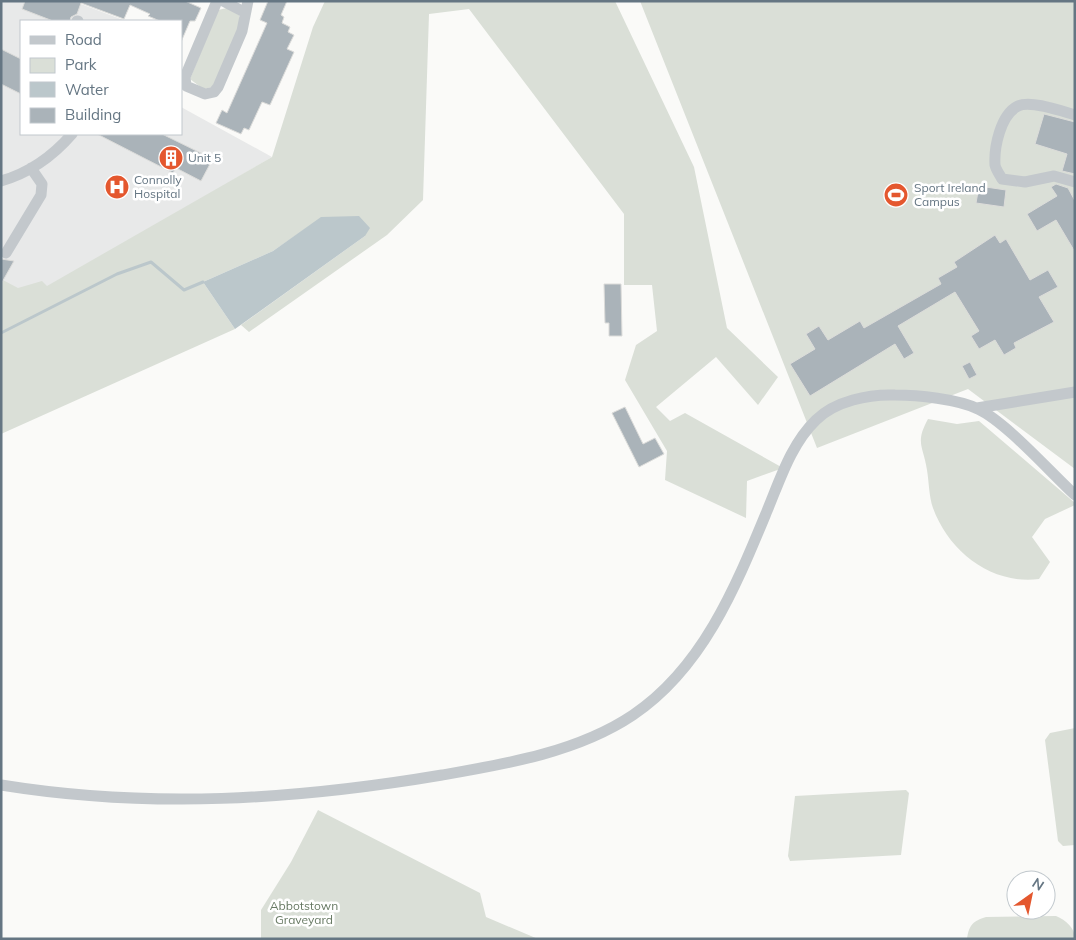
<svg xmlns="http://www.w3.org/2000/svg" width="1076" height="940" font-family="Mulish,sans-serif">
	<style>
		.built { fill: #e8e9e9 }
		.green { fill: #dadfd7 }
		.water { fill: #bbc7cb }
		.lines { fill: none; stroke-linecap: round; stroke-linejoin: round }
		.stream { stroke: #bbc7cb; stroke-width: 3 }
		.building { fill: #aab3b9; stroke: #dcdcda }
		.minor { stroke: #c3c8cc; stroke-width: 11 }
		.labels { text-anchor: middle; stroke-width: 5; stroke-linejoin: round; paint-order: stroke }
		.poi-label { font-size: 12px; fill: #657683; stroke: #fff; text-anchor: start }
		.park-label { font-size: 12px; fill: #687a64; stroke: #fff }
	</style>
	<rect width="100%" height="100%" fill="#fafaf8"/>
	<path class="built" d="M1,1H73L126,21H21V134H181V107L272,157L1,316Z"/>
	<path class="green" d="M325,1H615L694,167L727,328L778,377L758,405L716,357L656,407L670,421L685,413L783,468L747,481L746,518L665,480L667,451L625,380L636,345L657,331L652,285H624V214L469,9L429,14L423,200L387,235L249,332L241,325L365,236L321,218L273,251L203,282L235,329L1,434V279L18,288L42,281L47,286L272,157L313,27Z
		M640,1H1075V469L968,389L817,448Z
		M227,8L239,15L240,23L215,83L212,87L203,89L190,79L218,10Z
		M928,419L957,424L979,421L1075,503V505L1045,519L1032,537L1050,562L1039,579C992,585 949,552 933,508C929,497 929,482 927,470C923,445 915,443 928,419Z
		M1075,728V845L1063,846L1058,841L1045,740L1050,733Z
		M906,790L909,793L901,855L790,861L788,856L795,796Z
		M318,810L480,893L486,917L538,939H261V910L291,862Z
		M1056,916C1066,920 1075,928 1075,939H967C969,925 973,921 986,917Z"/>
	<path class="water" d="M359,216L370,228L365,236L235,329L203,282L273,251L321,217Z"/>
	<g class="lines">
		<path class="stream" d="M1,333L117,274L151,262L184,290L203,282"/>
	</g>
	<path class="building" d="M25,1H185L201,8L195,21H190L181,42V21H160L148,16L150,14L130,5L124,19L81,3L77,14L71,17L70,21H53L22,9Z
		M268,1H287L281,15L284,17L282,23L290,27L288,32L294,35L287,49L294,52L270,105L262,102L249,130L244,128L241,134L216,123L222,110L227,113L267,23L260,20Z
		M1,49L21,59V94L1,84Z
		M1044,114L1075,122V174L1062,171L1067,154L1035,144Z
		M97,134H162L211,158L210,164L201,181L176,168L173,173Z
		M1056,184L1068,188L1075,201V252L1056,220L1037,231L1027,214L1057,196L1051,187Z
		M979,186L1006,190L1004,207L976,203Z
		M995,235L1000,243L1006,239L1030,280L1048,270L1058,287L1039,297L1054,322L1014,343L1016,348L1004,355L995,340L979,349L971,336L979,331L955,292L898,326L914,353L904,359L895,344L810,396L790,364L815,349L806,334L819,326L828,340L860,321L864,328L941,284L938,278L957,267L954,262Z
		M1,259L14,261L1,284Z
		M604,284H621L622,336H609V323H605Z
		M970,362L977,375L969,379L962,366Z
		M625,407L643,444L655,438L664,454L639,467L612,413Z"/>
	<g class="lines">
		<path class="minor" d="M217,1L185,77L186,86L205,94L214,92L218,87L242,31L248,1
			M223,1L244,12
			M77,21H78
			M1075,115C1061,111 1031,100 1018,106C1000,115 994,148 995,165C996,170 1000,175 1002,179L1025,182L1054,176L1075,182
			M1,181C29,173 53,156 72,134
			M6,253L41,195L42,184L31,168
			M977,408L1075,392
			M1,785C150,809 294,800 442,775C506,764 578,752 633,715C703,668 736,586 767,511C780,480 791,444 816,420C835,401 869,394 895,395C917,395 958,399 978,409C1006,422 1050,472 1075,495"/>
	</g>
	<defs>
		<symbol id="building-disc" viewBox="-11 -11 22 22"><circle r="9.5" fill="#e4572e" stroke="#fff"/><path d="M-4-6H4V6H1V3H-1V6H-4ZM-2.5-4.3h1.7v1.8h-1.7ZM.8-4.3h1.7v1.8H.8ZM-2.5-1h1.7V.8h-1.7ZM.8-1h1.7V.8H.8Z" fill="#fff"/></symbol>
		<symbol id="hospital-disc" viewBox="-11 -11 22 22"><circle r="9.5" fill="#e4572e" stroke="#fff"/><path d="M-5-5h3v3.5h4V-5h3V5h-3V1.5h-4V5h-3Z" fill="#fff"/></symbol>
		<symbol id="stadium-disc" viewBox="-11 -11 22 22"><circle r="9.5" fill="#e4572e" stroke="#fff"/><path d="M0-5a6.5 5 0 1 0 0 10a6.5 5 0 1 0 0-10ZM-3.5-1.8h7v3.6h-7Z" fill="#fff"/></symbol>
	</defs>
	<g fill-rule="evenodd">
		<use href="#building-disc" x="157" y="144" width="28" height="28"/>
		<use href="#hospital-disc" x="103" y="173" width="28" height="28"/>
		<use href="#stadium-disc" x="882" y="181" width="28" height="28"/>
	</g>
	<g class="labels">
		<g class="poi-label">
			<text x="188" y="162">Unit 5</text>
			<text x="134" y="184">Connolly<tspan x="134" dy="14">Hospital</tspan></text>
			<text x="914" y="192">Sport Ireland<tspan x="914" dy="14">Campus</tspan></text>
		</g>
		<g class="park-label">
			<text x="304" y="910">Abbotstown<tspan x="304" dy="14">Graveyard</tspan></text>
		</g>
	</g>
	<rect width="1076" height="940" fill="none" stroke="#657683" stroke-width="5"/>
	<rect x="20" y="20" width="162" height="115" fill="#ffffff" stroke="#c1c8cd"/>
	<rect x="30" y="36" width="25" height="8" fill="#c3c8cc" stroke="#c1c8cd"/>
	<text x="65" y="45" font-size="15" fill="#657683">Road</text>
	<rect x="30" y="58" width="25" height="15" fill="#dadfd7" stroke="#c1c8cd"/>
	<text x="65" y="70" font-size="15" fill="#657683">Park</text>
	<rect x="30" y="82" width="25" height="15" fill="#bbc7cb" stroke="#c1c8cd"/>
	<text x="65" y="95" font-size="15" fill="#657683">Water</text>
	<rect x="30" y="108" width="25" height="15" fill="#aab3b9" stroke="#c1c8cd"/>
	<text x="65" y="120" font-size="15" fill="#657683">Building</text>
	<g transform="translate(1031 895) rotate(33)"><circle r="24" fill="#ffffff" stroke="#c1c8cd"/>
	<path d="M0-4L9 19L0 12L-9 19Z" fill="#e4572e"/>
	<text y="-8" font-size="14" font-weight="bold" text-anchor="middle" fill="#657683">N</text>
	</g>
</svg>
